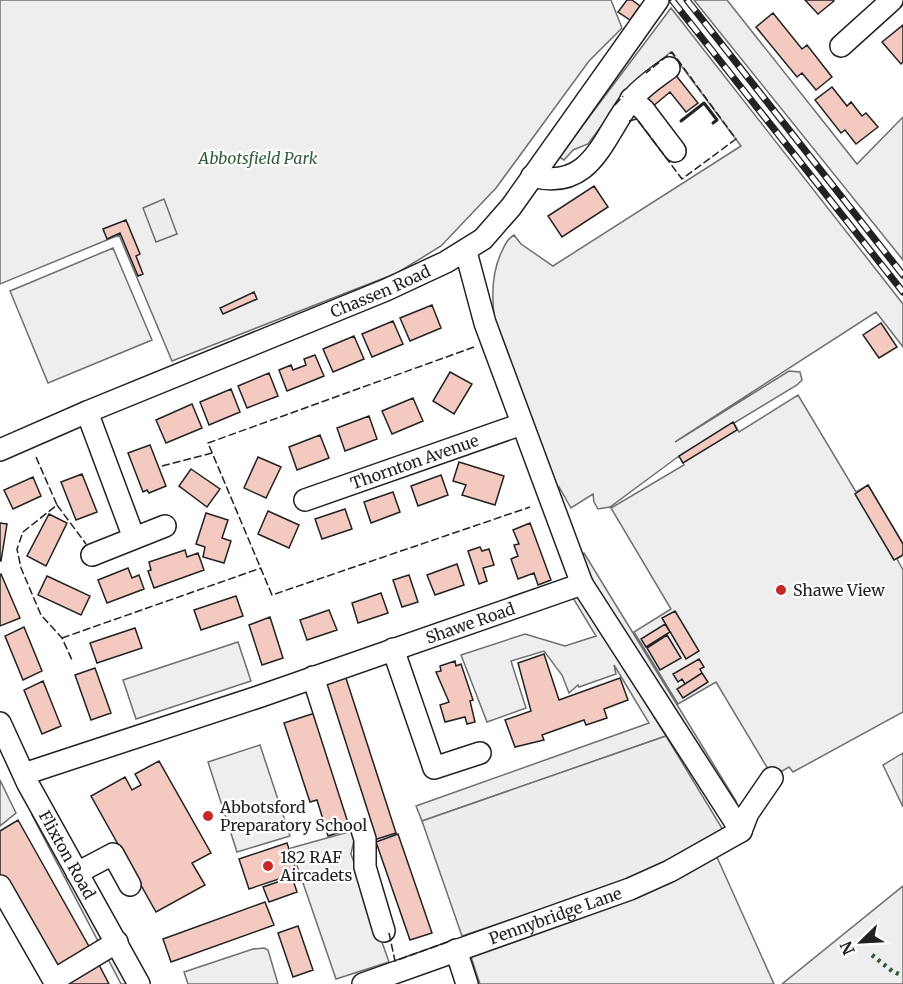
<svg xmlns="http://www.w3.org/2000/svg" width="903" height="984" font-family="Merriweather,serif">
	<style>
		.green { fill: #eee; stroke: #6f6f6f; stroke-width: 1.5 }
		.parking { fill: #ededed; stroke: #6f6f6f; stroke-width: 1.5 }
		.building { fill: #f3c9c0; stroke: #222; stroke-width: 1.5 }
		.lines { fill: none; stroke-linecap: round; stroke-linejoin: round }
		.minor-casing { stroke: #222; stroke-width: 24 }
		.minor { stroke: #fff; stroke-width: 21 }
		.rail-casing { stroke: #222; stroke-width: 7 }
		.rail { stroke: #fff; stroke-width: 4.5; stroke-dasharray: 14; stroke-linecap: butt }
		.hedge { stroke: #2f5e38; stroke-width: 4.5; stroke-dasharray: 3 4.5; stroke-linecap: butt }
		.fence { stroke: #222; stroke-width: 1.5; stroke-dasharray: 8 3; stroke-linecap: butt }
		.wall { stroke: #222; stroke-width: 3 }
		.poi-dot { fill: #c62828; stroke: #fff; stroke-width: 2 }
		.labels { text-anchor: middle; stroke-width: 4.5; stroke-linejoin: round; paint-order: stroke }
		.park-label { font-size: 16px; font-style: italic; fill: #2f5e38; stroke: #fff }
		.street-label { font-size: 16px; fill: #222; stroke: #fff }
		.poi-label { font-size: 16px; fill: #222; stroke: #fff; text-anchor: start }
	</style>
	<rect width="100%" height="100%" fill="#fff"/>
	<path class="green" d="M0,0H611L622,28L589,61L496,188L441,246L397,273L172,361L119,235L0,284Z
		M694,0H727L857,164L903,117V260Z
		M671,8L903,304V347L876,312L675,442L789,371L800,372L802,380L797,385L734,423L739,432L798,395L856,492L868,485L903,544V555L897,559L903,570V712L793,772L789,767L779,773L768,769L716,682L678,704L634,632L671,609L611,508L684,465L679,456L610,507L598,509L594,502L593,494L571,508L559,487L551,480C527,418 472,317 501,253C505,245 507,239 514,235L521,244L553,266L741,146L671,52L634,82L588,144L573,150L564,160L559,157Z
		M113,248L152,340L48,383L10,291Z
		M584,553L736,801L738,809L586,581L580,554Z
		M576,591L666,736L422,821L416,806L649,723L614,665L616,674L579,687L578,685L569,693L562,675L544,651L511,661L526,708L487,722L461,655L525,634L565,646L596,636L573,598Z
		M238,642L251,681L136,719L123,680Z
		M260,745L290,836L237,852L208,762Z
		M903,753V807L883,765Z
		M352,831L354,840L351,854L389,962L336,979L291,848Z
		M716,855L774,984H480L470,954Z
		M903,886V984H782Z
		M264,948L268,950L278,984H188L184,972L253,949Z"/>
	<path class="parking" d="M164,199L177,234L156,242L143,208Z
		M666,736L723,830L638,877L462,936L422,821Z
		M0,780L16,813L0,826Z
		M37,812L104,939L99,943L32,815Z
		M113,956L128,984H121L108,959Z"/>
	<path class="building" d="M627,0H632L640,6L630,20L618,12Z
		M805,0H833L834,1L818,14Z
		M773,13L802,49L807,45L832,77L816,90L802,73L797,77L756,27Z
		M903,25V62L901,64L882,42Z
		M674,73L698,103L686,112L670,92L652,107L644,97Z
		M832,87L847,106L851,102L862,116L866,113L878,127L856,144L845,130L841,133L815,100Z
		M594,186L608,207L562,237L548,216Z
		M126,220L140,254L136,256L143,274L138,276L120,233L107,239L103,229Z
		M254,292L257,299L223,314L220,308Z
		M432,305L441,328L410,341L400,318Z
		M393,321L403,344L372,357L362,334Z
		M881,323L897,347L879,358L863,335Z
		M354,336L364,359L333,372L323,349Z
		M315,355L324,376L287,391L279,370L291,365L293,370L306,365L304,359Z
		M450,372L472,384L454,414L433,401Z
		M269,373L278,396L247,408L238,386Z
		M231,389L240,412L209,425L200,402Z
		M413,398L423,421L392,434L382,411Z
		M192,404L202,428L166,443L156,420Z
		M369,416L377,439L345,451L337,428Z
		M733,422L737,430L683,463L679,456Z
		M320,435L329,458L297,470L289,447Z
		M150,445L166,486L149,493L147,490L143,492L128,453Z
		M258,457L281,467L266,498L244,488Z
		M459,462L504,476L495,505L462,495L466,485L453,481Z
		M191,469L220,489L207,507L179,486Z
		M82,474L97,512L76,520L61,482Z
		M441,475L448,495L418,506L411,486Z
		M33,477L41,496L13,509L4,490Z
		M868,485L903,544V555L894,560L855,494Z
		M393,492L400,512L371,523L364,502Z
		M345,509L352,529L322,539L315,519Z
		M268,511L299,525L289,548L258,534Z
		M206,513L228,520L222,538L231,541L224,563L203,557L205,547L196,544Z
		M49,514L67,523L46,566L27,556Z
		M0,523L7,524L1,561H0Z
		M530,523L551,580L538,585L534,573L518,579L511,559L518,556L514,545L519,544L513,530Z
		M480,547L482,551L489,549L494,565L483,568L487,581L479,584L468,551Z
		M185,550L187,557L198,553L204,570L154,588L148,571L151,570L149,562Z
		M457,564L464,585L435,595L427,575Z
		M128,568L132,578L139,575L144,589L107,603L98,580Z
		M1,574L20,618L0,626V575Z
		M409,575L418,602L402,607L393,580Z
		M47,576L90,596L81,615L38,595Z
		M381,593L388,613L358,623L352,603Z
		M236,596L243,616L201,630L194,610Z
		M329,610L337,630L307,640L300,620Z
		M675,611L699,651L686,659L662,618Z
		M270,617L283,658L262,665L249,625Z
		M665,624L670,632L646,647L641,639Z
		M24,627L42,671L23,680L5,636Z
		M135,628L142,648L97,663L90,643Z
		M667,635L681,658L660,670L647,648Z
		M544,654L559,700L620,678L628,700L604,709L607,718L586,725L584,720L542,735L544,740L515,747L505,720L531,711L518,663Z
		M699,659L704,667L700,669L702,673L685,684L682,679L678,682L673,674Z
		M455,661L456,666L461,664L473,700L470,701L475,722L467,724L465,717L445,722L440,705L449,702L436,672L441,671L440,666Z
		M95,668L111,713L91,720L75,675Z
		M702,673L708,682L683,698L677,689Z
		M345,675L396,833L374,840L323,683Z
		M43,681L61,726L42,734L24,690Z
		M315,713L353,828L328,836L317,800L310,802L284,723Z
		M159,761L211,853L192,863L205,885L156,912L91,796L125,777L132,790L141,785L135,774Z
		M18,820L91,950L56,972L0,874V831Z
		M398,834L432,933L410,940L376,842Z
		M287,843L297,873L249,889L239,859Z
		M292,877L297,892L269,902L263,887Z
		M265,902L274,925L171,962L163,939Z
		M298,926L313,970L293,977L278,933Z
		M96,959L109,984H68Z"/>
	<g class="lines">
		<defs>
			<g id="minor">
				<path d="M841,46L892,0"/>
				<path d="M631,99L644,110L675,151"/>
				<path d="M532,176C593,192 603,135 633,98C643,86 657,77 669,68"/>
				<path d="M87,412L134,538"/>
				<path id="s1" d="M0,450L87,412L386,290L446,262L483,239L511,207L658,0"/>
				<path id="s2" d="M305,500L522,424"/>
				<path d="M92,555L165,526"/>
				<path d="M582,584L741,831"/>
				<path d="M393,649L434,768L480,753"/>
				<path d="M313,677L365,839V867L384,931"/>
				<path id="s3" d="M0,723L28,784L139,984"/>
				<path id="s4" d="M24,774L258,697L582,584L485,323L466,252"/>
				<path d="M741,831L748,813L772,778"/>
				<path d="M77,873L113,854L130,885"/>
				<path d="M0,886L56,984"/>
				<path d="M456,950L467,984"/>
				<path d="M54,980L117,942"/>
				<path id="s5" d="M363,984L630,889L670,871L741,831"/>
			</g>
		</defs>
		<use href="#minor" class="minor-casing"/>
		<use href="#minor" class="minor"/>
		<defs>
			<path id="rail" d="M672,0L903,292
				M687,0L903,275"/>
		</defs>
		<use href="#rail" class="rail-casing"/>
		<use href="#rail" class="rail"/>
		<path class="hedge" d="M872,955L892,971L903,976"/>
		<path class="fence" d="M615,105L623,96
			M629,121L637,119L682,179L736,139L672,52L646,73
			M474,347L208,443L272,595L530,507
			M36,457L57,505L23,532L17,549L21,568L41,615L62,638L72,660
			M162,466L212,453
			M57,505L86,544
			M62,638L261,568
			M389,933L395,961L450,941"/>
		<path class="wall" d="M681,121L704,103L717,120L713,123"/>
	</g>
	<g class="poi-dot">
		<circle cx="781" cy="590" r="6"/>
		<circle cx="208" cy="816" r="6"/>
		<circle cx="268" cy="866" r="6"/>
	</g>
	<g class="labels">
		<g class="park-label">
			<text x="258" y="164">Abbotsfield Park</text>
		</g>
		<g class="street-label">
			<text dy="6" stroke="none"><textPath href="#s1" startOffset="412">Chassen Road</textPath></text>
			<text dy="6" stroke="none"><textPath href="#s2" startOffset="116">Thornton Avenue</textPath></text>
			<text dy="6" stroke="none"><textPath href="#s4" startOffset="471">Shawe Road</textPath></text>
			<text dy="6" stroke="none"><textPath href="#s3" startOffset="148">Flixton Road</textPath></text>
			<text dy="6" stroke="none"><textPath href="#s5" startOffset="204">Pennybridge Lane</textPath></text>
		</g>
		<g class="poi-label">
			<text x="793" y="596">Shawe View</text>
			<text x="220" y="813">Abbotsford<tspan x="220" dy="18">Preparatory School</tspan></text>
			<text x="280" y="863">182 RAF<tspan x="280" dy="18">Aircadets</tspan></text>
		</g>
	</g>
	<g transform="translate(861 942) rotate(246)" stroke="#ffffff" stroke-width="4.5" paint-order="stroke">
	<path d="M0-4.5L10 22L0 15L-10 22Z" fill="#222222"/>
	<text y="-9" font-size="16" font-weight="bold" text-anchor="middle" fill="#222222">N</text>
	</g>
</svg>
